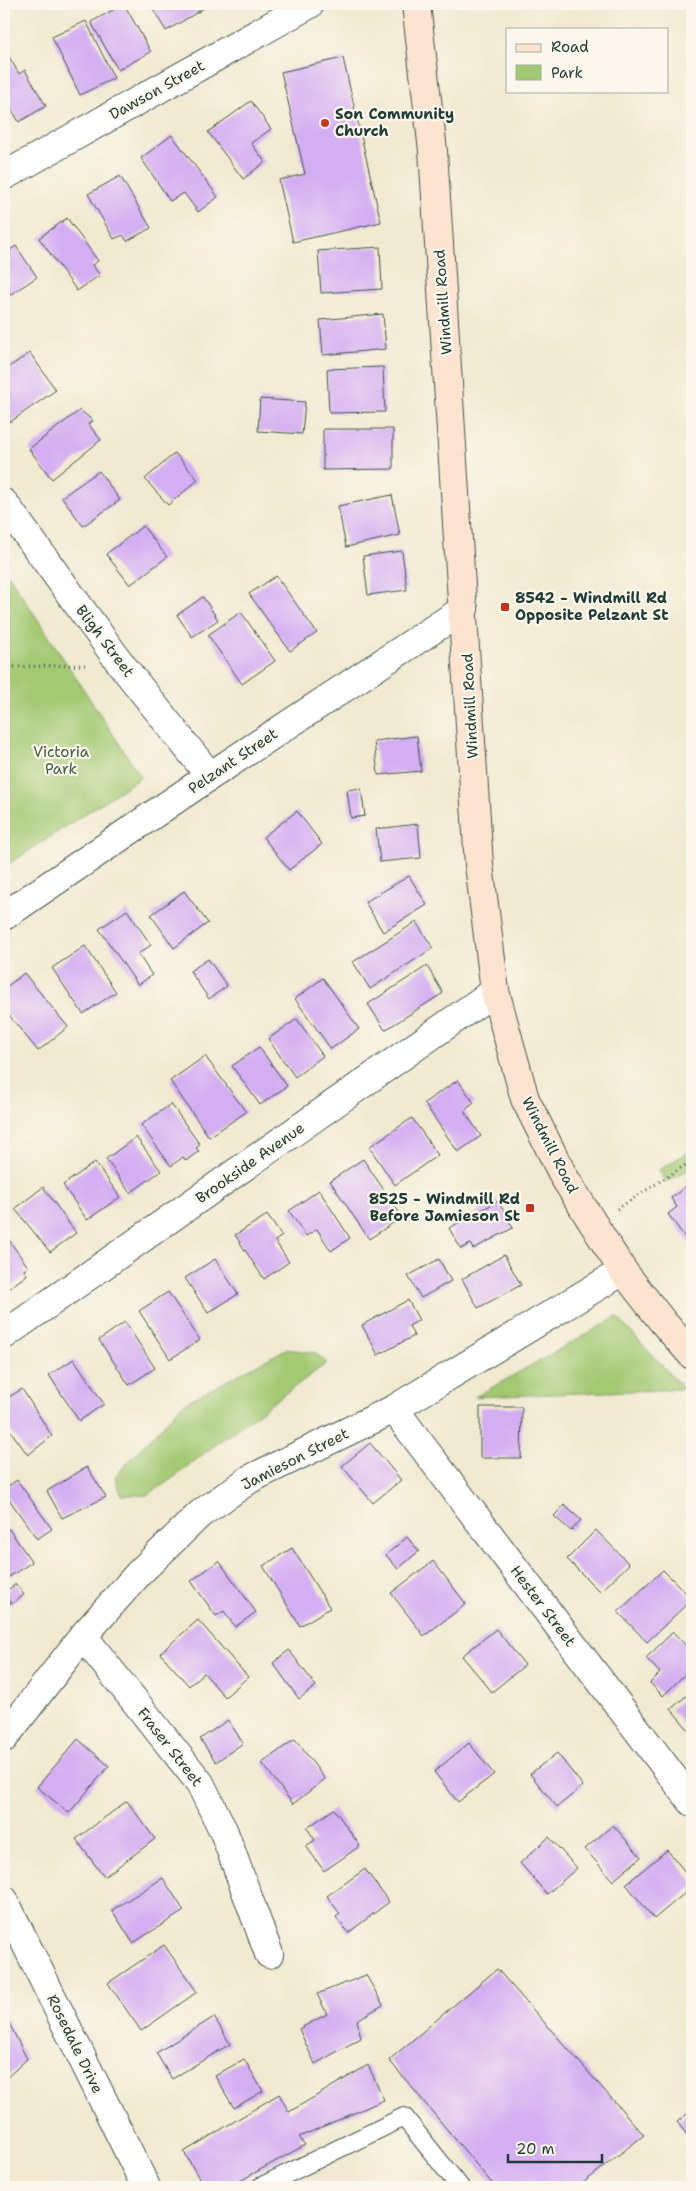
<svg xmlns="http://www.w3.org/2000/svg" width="696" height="2191" font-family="'Shantell Sans',sans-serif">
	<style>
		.green { fill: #a4c973; stroke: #628354 }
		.building { fill: #d4aef2 }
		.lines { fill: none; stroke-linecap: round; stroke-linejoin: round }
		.service-casing { stroke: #3e574b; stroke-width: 20 }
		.minor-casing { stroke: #3e574b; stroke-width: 30 }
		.secondary-casing { stroke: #3e574b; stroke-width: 30 }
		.path { stroke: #3e574b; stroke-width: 3; stroke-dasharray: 1 4; stroke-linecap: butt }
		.service { stroke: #fff; stroke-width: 18 }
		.minor { stroke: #fff; stroke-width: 28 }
		.secondary { stroke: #fde4d1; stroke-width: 28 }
		.poi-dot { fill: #c8321e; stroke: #fbf7ec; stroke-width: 2 }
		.labels { text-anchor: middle; stroke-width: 4.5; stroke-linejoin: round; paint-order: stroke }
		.street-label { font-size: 15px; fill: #1f3d34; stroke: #fbf7ec }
		.poi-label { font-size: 15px; font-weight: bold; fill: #1f3d34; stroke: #fbf7ec; text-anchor: start }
		.park-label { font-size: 15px; fill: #406044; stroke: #fbf7ec }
	</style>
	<rect width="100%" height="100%" fill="#fbf7ec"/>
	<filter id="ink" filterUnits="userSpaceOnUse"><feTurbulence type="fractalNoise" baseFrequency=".02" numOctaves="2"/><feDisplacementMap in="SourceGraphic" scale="10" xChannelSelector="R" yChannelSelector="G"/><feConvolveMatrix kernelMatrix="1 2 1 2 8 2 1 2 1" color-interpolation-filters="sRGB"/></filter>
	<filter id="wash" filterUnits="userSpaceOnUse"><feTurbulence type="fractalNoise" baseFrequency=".0096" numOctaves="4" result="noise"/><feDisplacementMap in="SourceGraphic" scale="20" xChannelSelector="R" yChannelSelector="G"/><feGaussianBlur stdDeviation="1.12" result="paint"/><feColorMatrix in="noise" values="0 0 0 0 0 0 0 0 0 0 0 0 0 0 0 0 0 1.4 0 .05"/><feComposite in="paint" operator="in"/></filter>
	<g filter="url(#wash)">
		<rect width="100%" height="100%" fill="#f1e9d0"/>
		<path class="green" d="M4,568L141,777L4,867Z
			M692,1150V1168L666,1182L659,1170Z
			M617,1317L684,1389L475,1397Z
			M286,1349L316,1353L327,1363L211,1448L169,1481L147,1495H121L115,1476L183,1404Z"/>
		<g id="blocks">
			<path class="building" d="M124,4L151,52L118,70L91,22Z
				M150,4H211L166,31Z
				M86,21L114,78L80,95L52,37Z
				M8,55L19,74L25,70L46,106L19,122L4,96V58Z
				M343,58L381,222L293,242L279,180L305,174L281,72Z
				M251,101L271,129L251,143L265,162L243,179L208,132Z
				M172,135L218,197L198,212L184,193L170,201L141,158Z
				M120,176L151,228L127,241L123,235L114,239L88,194Z
				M67,218L98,261L92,265L100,275L77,291L39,238Z
				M16,246L37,277L10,295L4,285V254Z
				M380,247L382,289L321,293L318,251Z
				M383,314L386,349L323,355L320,320Z
				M30,353L56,390L10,422L4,413V370Z
				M383,367L385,412L329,413L327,369Z
				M260,399L305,402L302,434L258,431Z
				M80,410L93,421L88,424L101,440L52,479L29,449Z
				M323,429H393V469L323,470Z
				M175,453L198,480L168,505L145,479Z
				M99,471L120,500L83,526L62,497Z
				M392,495L400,535L346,547L338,506Z
				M143,526L167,557L130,585L106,554Z
				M402,551L407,590L368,595L363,556Z
				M276,576L317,633L290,651L249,594Z
				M203,597L218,620L192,637L177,615Z
				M241,612L275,661L242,684L208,635Z
				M417,736L421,771L378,775L374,741Z
				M361,788L365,816L351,818L347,790Z
				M297,811L322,844L289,870L263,837Z
				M418,824L421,858L380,862L376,829Z
				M409,876L427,905L383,932L365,902Z
				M184,891L208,923L174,948L151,915Z
				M127,910L151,945L138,954L152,975L138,985L99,929Z
				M416,922L433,948L370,989L353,962Z
				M85,946L116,992L83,1014L52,968Z
				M208,959L227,986L209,999L190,971Z
				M427,966L443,993L385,1030L368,1004Z
				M24,973L68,1027L38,1051L4,1009V989Z
				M323,978L359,1029L331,1049L295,999Z
				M297,1019L323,1056L295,1077L268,1039Z
				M259,1047L287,1086L260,1105L232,1066Z
				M205,1056L246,1112L209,1137L170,1081Z
				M458,1080L474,1103L464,1111L481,1136L458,1152L424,1103Z
				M171,1104L200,1145L196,1148L199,1151L186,1161L183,1157L171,1166L141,1125Z
				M412,1118L438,1155L395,1185L369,1147Z
				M136,1137L161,1171L130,1193L106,1159Z
				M363,1159L402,1217L369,1239L330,1181Z
				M95,1162L120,1197L87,1220L63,1185Z
				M692,1182V1247L668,1214L677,1207L671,1198Z
				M43,1187L76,1233L50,1252L15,1209Z
				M319,1190L350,1238L331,1251L317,1229L306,1236L289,1211Z
				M498,1201L513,1228L473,1249L470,1244L461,1249L449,1228Z
				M267,1215L282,1236L275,1241L289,1262L264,1279L235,1235Z
				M4,1233L28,1267L24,1270L27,1275L9,1288L4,1285Z
				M504,1255L521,1285L478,1308L462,1279Z
				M215,1259L238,1294L208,1313L185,1278Z
				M439,1259L451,1281L421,1298L408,1276Z
				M168,1292L200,1340L170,1359L139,1311Z
				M408,1300L419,1320L409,1326L414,1336L378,1355L362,1325Z
				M125,1322L155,1368L129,1385L99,1340Z
				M74,1359L104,1404L79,1421L49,1375Z
				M22,1389L52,1436L28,1455L4,1422V1400Z
				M480,1407H522L521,1458H480Z
				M370,1443L401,1480L373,1503L342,1466Z
				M87,1467L106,1497L62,1518L47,1491Z
				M17,1480L52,1529L37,1539L4,1492V1489Z
				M564,1505L581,1520L571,1531L554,1516Z
				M9,1529L32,1562L9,1577L4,1568V1533Z
				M596,1530L629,1564L600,1592L567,1559Z
				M407,1537L419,1551L398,1569L386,1555Z
				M292,1548L330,1608L300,1626L263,1566Z
				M219,1561L256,1612L235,1627L224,1611L216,1616L191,1581Z
				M433,1561L466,1604L424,1636L391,1593Z
				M663,1570L692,1599L647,1642L618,1612Z
				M16,1584L24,1595L11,1604L4,1593Z
				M198,1620L248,1677L225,1697L204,1673L189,1686L160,1653Z
				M496,1629L525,1665L492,1692L462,1656Z
				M673,1632L692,1652V1667L663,1696L650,1683L660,1673L646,1658Z
				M289,1650L316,1686L299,1699L273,1663Z
				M692,1691V1734L671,1709Z
				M228,1720L243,1743L216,1762L200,1739Z
				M78,1739L109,1766L69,1813L37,1787Z
				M295,1739L325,1779L293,1804L262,1763Z
				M469,1743L494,1774L458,1802L434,1772Z
				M557,1753L583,1786L557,1807L530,1774Z
				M127,1801L155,1839L104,1877L76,1839Z
				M334,1809L360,1846L324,1871L306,1846L315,1840L307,1828Z
				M613,1825L641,1857L613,1881L585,1849Z
				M549,1837L577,1868L547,1894L520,1863Z
				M667,1850L692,1880V1887L654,1919L626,1884Z
				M365,1869L389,1902L348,1933L336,1917L340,1914L327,1896Z
				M163,1878L184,1911L133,1943L112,1910Z
				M164,1945L197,1992L141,2031L108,1983Z
				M497,1969L644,2135L578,2187H495L389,2060Z
				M366,1975L383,2005L357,2020L361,2038L315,2064L299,2029L327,2014L317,1994Z
				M4,2013L27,2059L4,2080Z
				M214,2017L230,2044L172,2079L156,2053Z
				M244,2059L263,2091L234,2108L215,2076Z
				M368,2065L384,2100L299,2137L305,2145L229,2187H204L184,2152L279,2094L289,2112Z
				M692,2110V2141L677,2122Z"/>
		</g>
	</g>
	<g filter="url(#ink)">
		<use href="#blocks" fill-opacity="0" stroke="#3e574b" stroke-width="1"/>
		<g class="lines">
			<defs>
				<path id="service" d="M260,2187L404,2117L460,2187"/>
				<path id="minor" d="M4,176L310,4
					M4,503L121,664L210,776
					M4,916L210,776L464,609
					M4,1335L495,991
					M394,1409L692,1802
					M83,1636L200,1783L224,1832L269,1954
					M4,1738L83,1636L139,1573L200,1514L250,1479L394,1409L623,1271
					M4,1900L146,2187"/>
				<path id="secondary" d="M416,4L433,151L479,865L495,991L525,1099L564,1177L623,1271L663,1322L692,1355"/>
			</defs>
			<use href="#service" class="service-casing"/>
			<use href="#minor" class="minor-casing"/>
			<use href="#secondary" class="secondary-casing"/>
			<path class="path" d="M4,667L85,665
				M617,1209L692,1161"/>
			<use href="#service" class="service"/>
			<use href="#minor" class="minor"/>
			<use href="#secondary" class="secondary"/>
		</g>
	</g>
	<g class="poi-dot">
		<circle cx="325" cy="123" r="5"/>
		<rect x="500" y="602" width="10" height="10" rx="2.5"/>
		<rect x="525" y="1203" width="10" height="10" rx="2.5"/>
	</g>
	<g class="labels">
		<g class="street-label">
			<text transform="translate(157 90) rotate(-29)" y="5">Dawson Street</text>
			<text transform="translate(443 302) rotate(-94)" y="5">Windmill Road</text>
			<text transform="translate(105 641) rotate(53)" y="5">Bligh Street</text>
			<text transform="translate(470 706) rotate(-93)" y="5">Windmill Road</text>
			<text transform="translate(233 761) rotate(-34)" y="5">Pelzant Street</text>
			<text transform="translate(550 1145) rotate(63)" y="5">Windmill Road</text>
			<text transform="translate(250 1163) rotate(-35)" y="5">Brookside Avenue</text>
			<text transform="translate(295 1459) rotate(-27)" y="5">Jamieson Street</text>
			<text transform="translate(543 1606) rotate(53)" y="5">Hester Street</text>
			<text transform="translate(170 1747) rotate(52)" y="5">Fraser Street</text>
			<text transform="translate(75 2044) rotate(64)" y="5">Rosedale Drive</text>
		</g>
		<g class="poi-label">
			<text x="335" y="119">Son Community<tspan x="335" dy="17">Church</tspan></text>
			<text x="515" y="603">8542 - Windmill Rd<tspan x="515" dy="17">Opposite Pelzant St</tspan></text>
			<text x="520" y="1204" text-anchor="end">8525 - Windmill Rd<tspan x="520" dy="17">Before Jamieson St</tspan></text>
		</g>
		<g class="park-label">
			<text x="61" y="757">Victoria<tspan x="61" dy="17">Park</tspan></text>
		</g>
	</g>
	<rect width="696" height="2191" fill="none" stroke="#fbf7ec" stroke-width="20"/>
	<rect x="506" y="28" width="162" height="65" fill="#fbf7ec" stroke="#a3ada2"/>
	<rect x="516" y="44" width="25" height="8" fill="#fde4d1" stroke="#a3ada2"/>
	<text x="551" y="52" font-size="15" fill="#1f3d34">Road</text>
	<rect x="516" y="65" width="25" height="15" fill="#a4c973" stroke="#a3ada2"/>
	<text x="551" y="78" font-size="15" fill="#1f3d34">Park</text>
	<path d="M508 2154v8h94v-8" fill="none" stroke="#1f3d34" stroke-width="2.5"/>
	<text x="516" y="2154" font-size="15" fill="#1f3d34" stroke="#fbf7ec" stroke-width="4" paint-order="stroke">20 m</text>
</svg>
